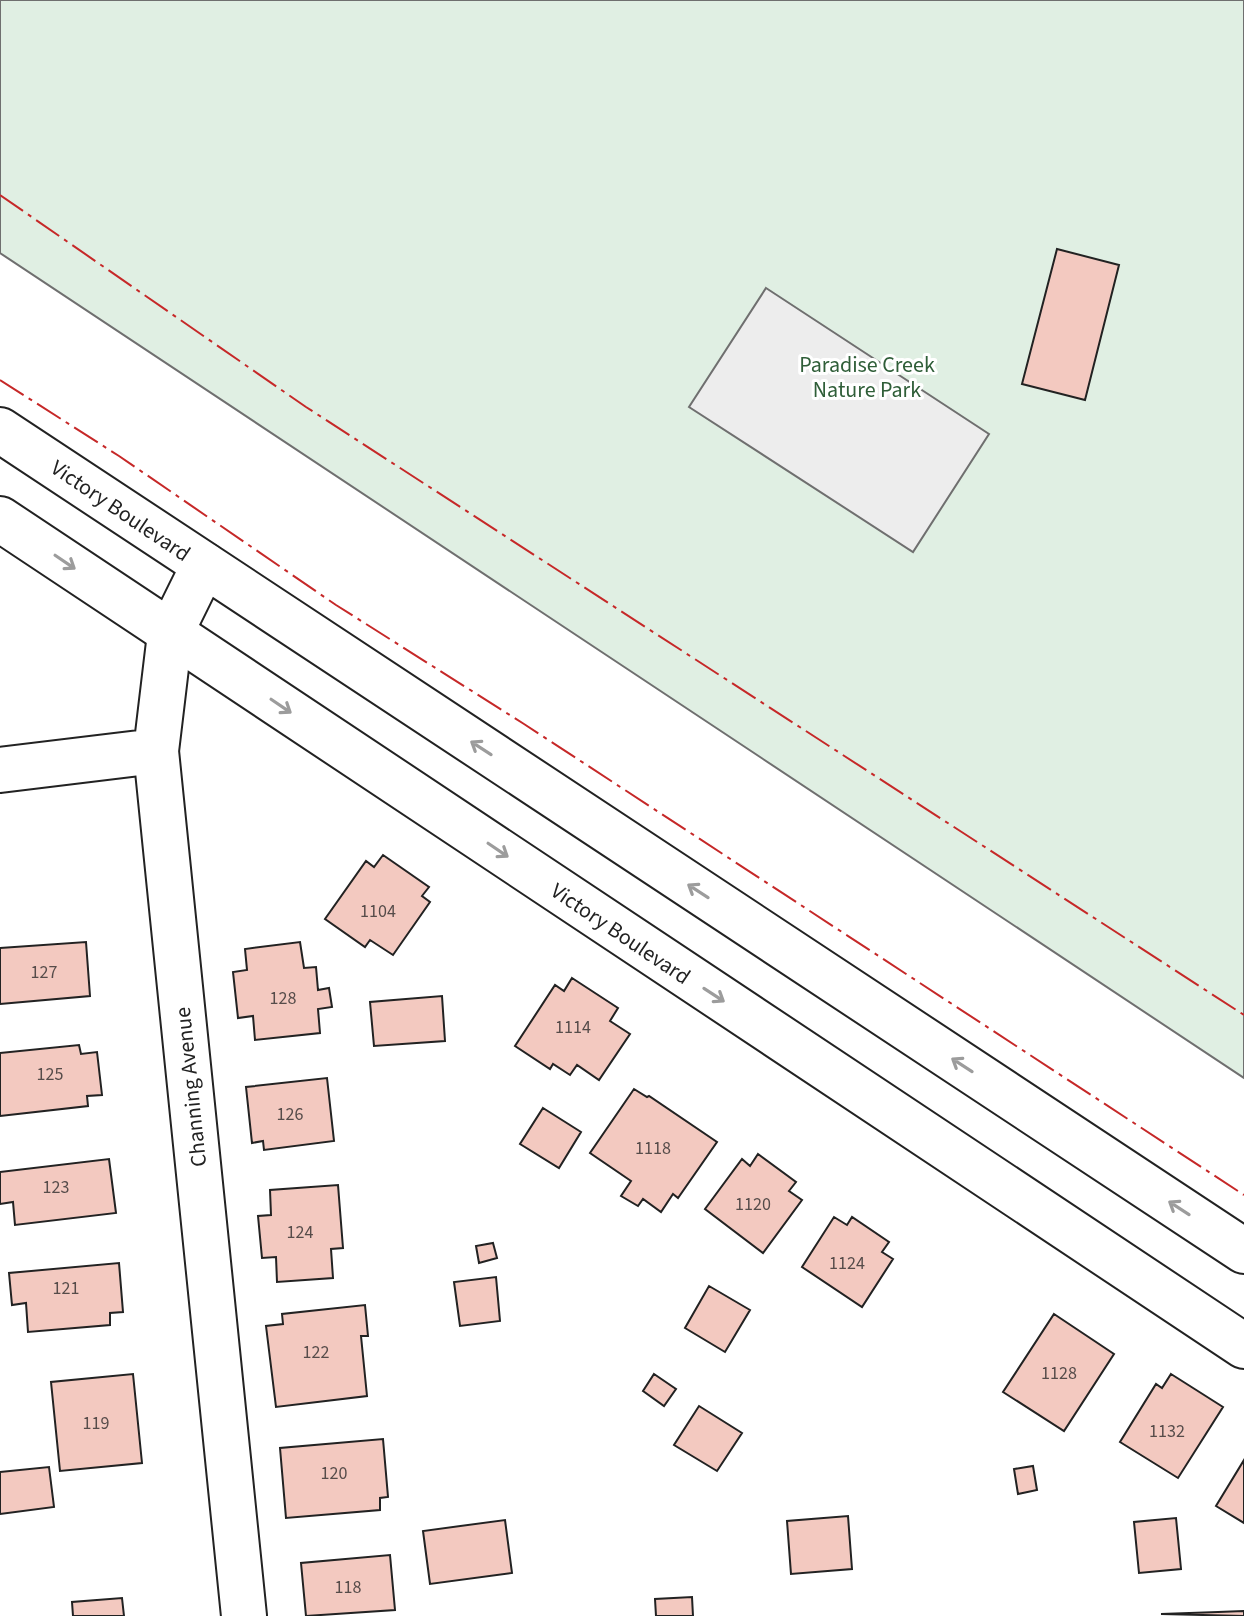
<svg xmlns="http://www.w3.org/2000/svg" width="1244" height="1616" font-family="'Source Sans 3',sans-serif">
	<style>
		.green { fill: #e0efe3; stroke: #6f6f6f; stroke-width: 2 }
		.parking { fill: #ededed; stroke: #6f6f6f; stroke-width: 2 }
		.building { fill: #f3c9c0; stroke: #222; stroke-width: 2 }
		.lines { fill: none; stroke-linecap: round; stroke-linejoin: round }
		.street-casing { stroke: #222; stroke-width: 48 }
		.secondary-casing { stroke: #222; stroke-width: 48 }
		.street { stroke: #fff; stroke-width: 44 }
		.secondary { stroke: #fff; stroke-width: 44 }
		.power { stroke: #c62828; stroke-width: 2; stroke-dasharray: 28 6 4 6; stroke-linecap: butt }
		.oneway { stroke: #9c9c9c }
		.labels { text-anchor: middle; stroke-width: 6; stroke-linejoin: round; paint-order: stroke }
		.number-label { font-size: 18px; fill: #564c4a }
		.park-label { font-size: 22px; fill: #2f5e38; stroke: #fff }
		.street-label { font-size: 22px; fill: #222; stroke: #fff }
	</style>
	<rect width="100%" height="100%" fill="#fff"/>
	<path class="green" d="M0,0H1244V1078L0,253Z"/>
	<path class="parking" d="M766,288L989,434L913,552L689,407Z"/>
	<path class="building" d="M1057,249L1119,265L1085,400L1022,384Z
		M383,855L429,887L422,896L430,902L393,955L370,940L365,947L325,919L366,861L374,867Z
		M86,942L90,996L0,1004V948Z
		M300,942L304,968L316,967L318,990L329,988L332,1007L318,1009L320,1033L255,1040L253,1016L238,1018L233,972L247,970L245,949Z
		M572,978L618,1008L610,1021L630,1034L599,1080L577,1065L570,1075L553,1064L550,1069L515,1046L555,985L564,991Z
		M442,996L445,1041L374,1046L370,1002Z
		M79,1045L81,1054L97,1052L102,1095L87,1096L88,1106L0,1116V1053Z
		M327,1078L334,1141L264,1150L263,1141L252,1143L246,1087Z
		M634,1089L647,1097L649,1096L717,1142L678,1198L673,1194L661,1212L643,1199L638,1206L621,1196L631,1181L590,1153Z
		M543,1108L581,1132L559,1168L520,1144Z
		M758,1154L796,1182L789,1191L802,1200L763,1253L705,1209L742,1159L750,1166Z
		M109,1159L116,1213L15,1225L13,1202L0,1204V1172Z
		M338,1185L343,1248L331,1249L333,1278L277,1282L276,1257L262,1258L258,1216L271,1215L270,1190Z
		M834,1217L847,1225L852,1217L889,1242L882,1252L893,1259L862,1307L802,1267Z
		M493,1243L497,1258L479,1263L476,1246Z
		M119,1263L123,1312L110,1313V1325L28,1332L26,1303L12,1305L9,1273Z
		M496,1277L500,1321L460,1326L454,1282Z
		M709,1286L750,1310L725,1352L685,1328Z
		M365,1305L368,1336H361L367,1396L276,1407L266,1326L283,1324L282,1314Z
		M1054,1314L1114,1354L1064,1431L1003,1392Z
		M133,1374L142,1463L60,1471L51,1382Z
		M654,1374L676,1389L664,1406L643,1391Z
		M1171,1374L1223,1407L1178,1478L1120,1442L1156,1384L1162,1388Z
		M699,1406L742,1433L717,1471L674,1445Z
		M383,1439L388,1497L380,1498V1510L286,1518L280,1448Z
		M1244,1460V1523L1216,1506Z
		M1033,1466L1037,1490L1018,1494L1014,1469Z
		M49,1467L54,1507L0,1514V1472Z
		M848,1516L852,1569L791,1574L787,1521Z
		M1176,1518L1181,1569L1139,1573L1134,1522Z
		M505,1520L512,1573L430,1584L423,1531Z
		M390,1555L395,1610L306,1616L301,1563Z
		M692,1597L693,1616H656L655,1599Z
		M122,1598L124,1616H73L72,1602Z
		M1244,1611V1616L1161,1614L1218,1612Z"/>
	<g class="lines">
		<defs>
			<path id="street" d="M204,565L170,634L156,751L244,1616
				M0,770L156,751"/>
			<path id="secondary" d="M0,430L1244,1251
				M0,519L1244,1346"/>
		</defs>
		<use href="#street" class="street-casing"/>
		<use href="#secondary" class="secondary-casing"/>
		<use href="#street" class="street"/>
		<use href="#secondary" class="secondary"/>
		<path class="power" d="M0,195L306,407L1244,1015
			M0,380L119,456L336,605L524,724L1244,1195"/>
	</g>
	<defs><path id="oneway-shaft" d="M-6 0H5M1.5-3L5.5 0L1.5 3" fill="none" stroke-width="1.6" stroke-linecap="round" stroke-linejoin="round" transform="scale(2)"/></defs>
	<g class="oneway">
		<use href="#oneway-shaft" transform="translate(65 562) rotate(34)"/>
		<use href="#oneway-shaft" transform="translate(281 706) rotate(34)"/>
		<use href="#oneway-shaft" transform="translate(481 748) rotate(-147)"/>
		<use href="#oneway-shaft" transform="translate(498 850) rotate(34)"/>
		<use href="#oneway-shaft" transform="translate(698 891) rotate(-147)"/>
		<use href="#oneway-shaft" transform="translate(714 995) rotate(33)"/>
		<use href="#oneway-shaft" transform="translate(962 1065) rotate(-147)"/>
		<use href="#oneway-shaft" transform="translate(1179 1208) rotate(-147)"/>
	</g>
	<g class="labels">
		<g class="number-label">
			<text x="378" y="917">1104</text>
			<text x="44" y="978">127</text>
			<text x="283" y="1004">128</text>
			<text x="573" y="1033">1114</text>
			<text x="50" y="1080">125</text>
			<text x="290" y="1120">126</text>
			<text x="653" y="1154">1118</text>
			<text x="56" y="1193">123</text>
			<text x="753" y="1210">1120</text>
			<text x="300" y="1238">124</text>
			<text x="847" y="1269">1124</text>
			<text x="66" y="1294">121</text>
			<text x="316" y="1358">122</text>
			<text x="1059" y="1379">1128</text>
			<text x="96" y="1429">119</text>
			<text x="1167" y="1437">1132</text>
			<text x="334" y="1479">120</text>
			<text x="348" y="1593">118</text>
		</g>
		<g class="park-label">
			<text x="867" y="372">Paradise Creek<tspan x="867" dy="25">Nature Park</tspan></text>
		</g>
		<g class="street-label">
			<text transform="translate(121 510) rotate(34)" y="8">Victory Boulevard</text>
			<text transform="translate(621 933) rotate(34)" y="8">Victory Boulevard</text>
			<text transform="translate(190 1087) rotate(-96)" y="8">Channing Avenue</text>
		</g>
	</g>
</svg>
